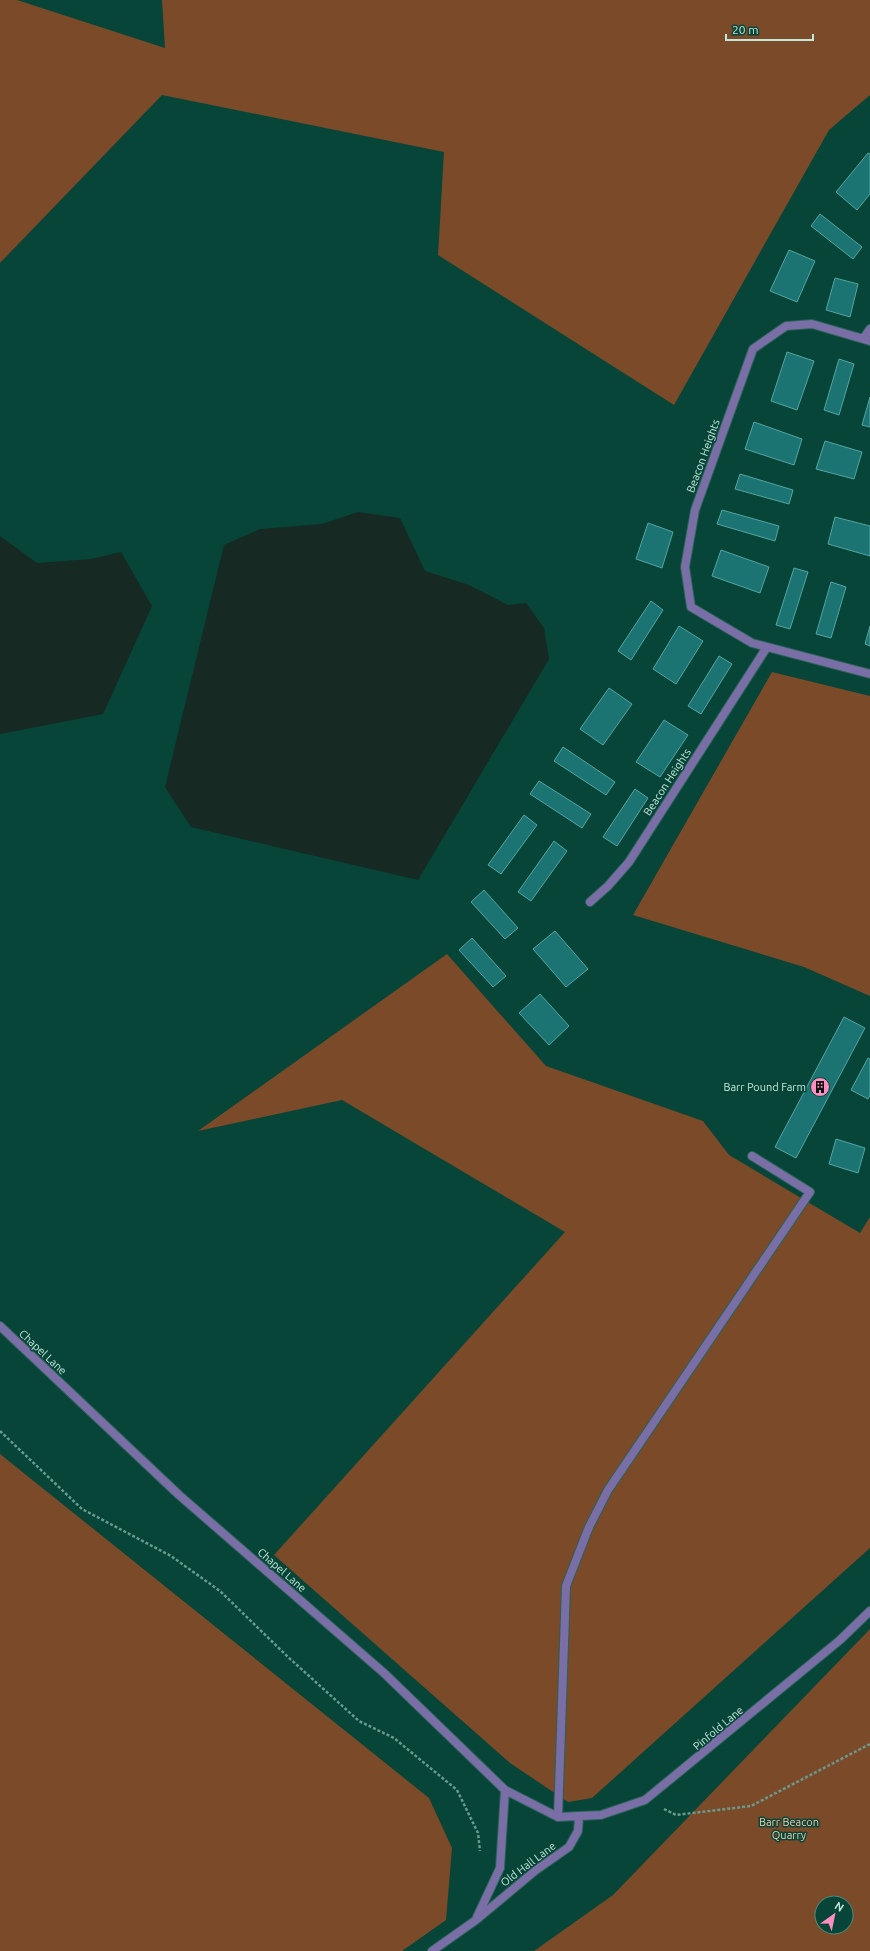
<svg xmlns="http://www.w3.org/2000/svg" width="870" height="1951" font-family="Ubuntu,sans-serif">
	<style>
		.green { fill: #7b4a29; fill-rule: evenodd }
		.water { fill: #162923 }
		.building { fill: #1b7472; stroke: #54a5a3 }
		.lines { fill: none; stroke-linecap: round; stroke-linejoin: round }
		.lane-casing { stroke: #286255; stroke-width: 10 }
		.street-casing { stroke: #286255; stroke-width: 10 }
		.path { stroke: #6a9a8d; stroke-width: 2.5; stroke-dasharray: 3 2; stroke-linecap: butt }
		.lane { stroke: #7a6ea7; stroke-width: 8 }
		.street { stroke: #7a6ea7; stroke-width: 8 }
		.labels { text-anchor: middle; stroke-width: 3; stroke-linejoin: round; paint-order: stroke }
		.street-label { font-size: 11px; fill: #c4e7db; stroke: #064537 }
		.poi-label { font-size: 11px; fill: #c4e7db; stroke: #064537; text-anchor: end }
		.park-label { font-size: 11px; fill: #fbcdb0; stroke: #064537 }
	</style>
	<rect width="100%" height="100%" fill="#064537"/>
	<path class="green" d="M0,0H17L165,48L162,0H870V95L829,130L674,405L438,255L444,152L162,95L0,263Z
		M772,672L870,696V996L804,967L633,915Z
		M447,954L546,1066L703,1121L729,1155L860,1233L870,1217V1548L592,1798L568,1802L510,1763L274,1555L565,1232L342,1100L198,1131Z
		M0,1454L429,1798L452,1848L446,1920L402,1951H0Z
		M870,1629V1951H534L613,1895ZM822,1903H846V1927H822Z"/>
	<path class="water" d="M358,512L400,518L425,571L469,585L508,605L526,603L544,628L549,659L418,880L191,827L165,787L224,545L260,529L322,524Z
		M0,536L37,563L91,559L121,552L152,606L103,714L0,734Z"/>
	<path class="building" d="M868,153L870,154V194L857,210L836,192Z
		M820,214L862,247L853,259L811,226Z
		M789,250L815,261L797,302L770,291Z
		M835,278L858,284L850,317L826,310Z
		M787,352L814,361L797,410L771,401Z
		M839,359L854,364L839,415L824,410Z
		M870,397V427L862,425Z
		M754,422L802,439L794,465L745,449Z
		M825,441L862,452L854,479L816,469Z
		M740,474L793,490L789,504L735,489Z
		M722,510L779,526L775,541L717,524Z
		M835,517L870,526V556L828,544Z
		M648,523L673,532L662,568L636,559Z
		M721,550L769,567L760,593L712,576Z
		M794,568L808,572L790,629L776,625Z
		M831,582L846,587L831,638L816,634Z
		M651,601L663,610L631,660L618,651Z
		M679,626L703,641L676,684L653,669Z
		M870,626V646L865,644Z
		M719,656L732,664L701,714L688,706Z
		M609,688L632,704L603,745L580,729Z
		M664,720L688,735L660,777L636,762Z
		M563,747L615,782L606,795L554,761Z
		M539,781L591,814L582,828L530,794Z
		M635,789L648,798L617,846L603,837Z
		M524,815L537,825L501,874L488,865Z
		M554,841L567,851L531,901L518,892Z
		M484,890L518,928L505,939L471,902Z
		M555,931L588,969L566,987L533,949Z
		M472,938L506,976L493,987L459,950Z
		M540,994L569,1026L549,1045L519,1013Z
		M844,1017L865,1028L796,1158L775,1147Z
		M868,1058L870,1059V1095L868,1099L851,1090Z
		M836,1139L865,1148L858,1173L829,1164Z"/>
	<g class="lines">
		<defs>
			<path id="lane" d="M863,339L870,329
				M870,341L812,324L786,326L753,349L695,510L685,567L691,607L752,643L870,674
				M590,902L608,886L629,862L767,647
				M558,1817L566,1586L589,1527L608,1490L810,1192L752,1156"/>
			<path id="street" d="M0,1326L179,1495L384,1673L505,1790L558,1817L601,1815L645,1800L840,1640L870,1611
				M477,1917L500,1868L505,1790
				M432,1951L476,1920L536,1870L569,1847L578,1831L579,1817"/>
		</defs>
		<use href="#lane" class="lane-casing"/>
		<use href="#street" class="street-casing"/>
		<path class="path" d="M0,1431L82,1509L171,1556L220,1591L288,1657L359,1721L394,1738L457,1790L478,1833L480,1851
			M664,1809L676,1815L751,1806L870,1744"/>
		<use href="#lane" class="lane"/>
		<use href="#street" class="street"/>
	</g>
	<defs>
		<symbol id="building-disc" viewBox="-11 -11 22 22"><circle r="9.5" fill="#fd8ebf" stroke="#064537"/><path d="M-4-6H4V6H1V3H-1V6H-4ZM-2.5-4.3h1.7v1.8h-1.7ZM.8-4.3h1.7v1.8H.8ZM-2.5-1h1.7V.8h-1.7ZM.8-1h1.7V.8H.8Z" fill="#111"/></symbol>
	</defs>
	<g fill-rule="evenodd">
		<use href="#building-disc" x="809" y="1076" width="22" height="22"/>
	</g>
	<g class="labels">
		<g class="street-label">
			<text transform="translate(703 456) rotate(-70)" y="4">Beacon Heights</text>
			<text transform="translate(667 782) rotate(-57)" y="4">Beacon Heights</text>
			<text transform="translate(43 1352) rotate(43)" y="4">Chapel Lane</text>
			<text transform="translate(282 1570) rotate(41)" y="4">Chapel Lane</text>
			<text transform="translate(718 1728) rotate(-40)" y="4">Pinfold Lane</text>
			<text transform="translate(528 1864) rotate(-37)" y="4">Old Hall Lane</text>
		</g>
		<g class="poi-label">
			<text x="806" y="1091">Barr Pound Farm</text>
		</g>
		<g class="park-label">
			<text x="789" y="1826">Barr Beacon<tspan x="789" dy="13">Quarry</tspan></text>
		</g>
	</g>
	<g transform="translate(834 1915) rotate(33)"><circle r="19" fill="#064537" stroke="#528679"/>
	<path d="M0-3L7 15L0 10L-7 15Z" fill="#fd8ebf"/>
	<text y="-6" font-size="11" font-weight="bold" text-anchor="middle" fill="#c4e7db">N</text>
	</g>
	<path d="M726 34v6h87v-6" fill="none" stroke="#c4e7db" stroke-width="2"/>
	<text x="732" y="34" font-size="12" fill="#c4e7db" stroke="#064537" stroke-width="3" paint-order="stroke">20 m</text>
</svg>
